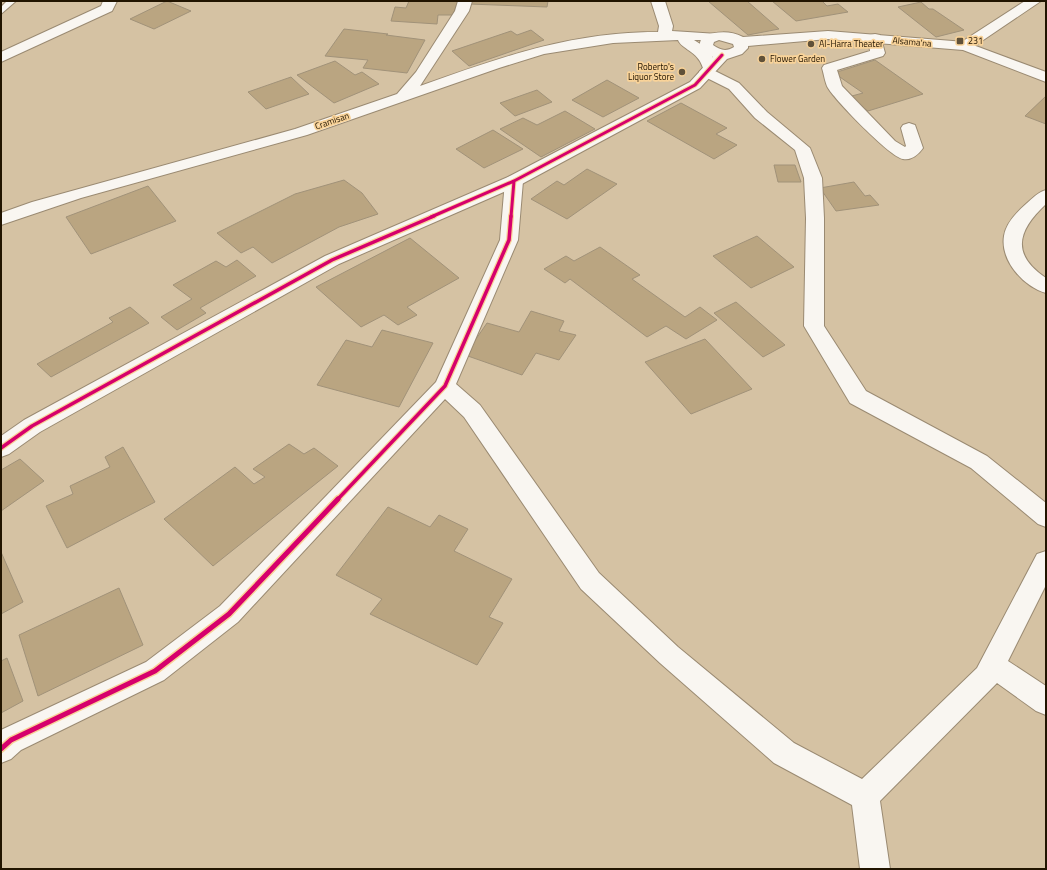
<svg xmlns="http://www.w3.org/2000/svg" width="1047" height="870" font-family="'Titillium Web',sans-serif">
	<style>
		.building { fill: #baa581; stroke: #a19279 }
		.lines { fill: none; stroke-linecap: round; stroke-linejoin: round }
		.service-casing { stroke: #9a8a72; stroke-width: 2 }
		.minor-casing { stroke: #9a8a72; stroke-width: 2 }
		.tertiary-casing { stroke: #9a8a72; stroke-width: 2 }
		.service { fill: #f9f6f1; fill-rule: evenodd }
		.minor { fill: #f9f6f1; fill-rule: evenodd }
		.tertiary { fill: #f9f6f1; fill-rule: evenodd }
		.cycleway-far2-casing { stroke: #f9d399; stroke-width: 5 }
		.cycleway-far1-casing { stroke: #f9d399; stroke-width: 6 }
		.cycleway-casing { stroke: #f9d399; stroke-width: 8 }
		.cycleway-far2 { stroke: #d6006c; stroke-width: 3 }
		.cycleway-far1 { stroke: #d6006c; stroke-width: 3.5 }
		.cycleway { stroke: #d6006c; stroke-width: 5 }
		.poi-dot { fill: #605139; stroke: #f9d399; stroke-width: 1.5 }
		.labels { text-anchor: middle; stroke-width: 3.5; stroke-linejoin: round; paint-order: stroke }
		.far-poi-label { font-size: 9px; fill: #211400; stroke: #f9d399; text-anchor: start }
		.far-street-label { font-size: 9px; fill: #211400; stroke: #f9d399 }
	</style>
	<rect width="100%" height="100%" fill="#d5c2a3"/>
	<path class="building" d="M167,1L191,11L154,29L130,19Z
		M409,1H458L453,15H438L437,24L391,21L395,7L406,8Z
		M470,1H548L547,7L469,4Z
		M708,1H747L779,29L748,35Z
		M772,1H822L827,6L838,4L848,12L796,21Z
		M921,2L929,9H933L964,30L936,37L898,7Z
		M344,29L388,34L386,35L425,40L407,73L363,68L368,60L325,56Z
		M531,30L544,40L469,66L452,51L511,31L517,35Z
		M875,60L923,94L868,111L848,97L863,93L834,73Z
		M335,61L355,75L362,72L379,84L334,103L297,75Z
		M291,77L309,94L266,109L248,92Z
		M607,80L639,98L603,117L572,100Z
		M537,90L552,102L515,116L500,103Z
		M1046,96V124L1025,116Z
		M681,103L727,128L716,134L737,145L714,159L647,121Z
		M565,111L595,129L541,157L500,129L523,118L537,125Z
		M493,130L523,149L484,168L456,149Z
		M774,165H795L801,182H778Z
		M587,169L617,184L567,219L531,199L557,181L564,185Z
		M344,180L362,193L378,214L339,227L272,263L253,247L241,253L217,233L295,194Z
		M854,182L865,196L870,195L879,205L836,211L820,188Z
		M148,186L176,221L91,254L66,217Z
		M757,236L794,267L751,288L713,256Z
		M410,238L459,278L407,307L417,315L398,325L384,315L361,327L316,287Z
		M600,247L640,275L632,279L685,317L700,307L717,320L686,339L666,326L647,337L570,279L565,283L544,269L566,256L574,261Z
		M237,260L256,276L200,308L206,313L177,330L161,317L192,299L173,285L216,261L226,267Z
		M736,302L785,345L763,357L714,313Z
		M130,307L149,323L51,377L37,364L113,322L109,318Z
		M531,311L564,321L559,331L576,335L559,360L536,353L522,375L465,355L487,323L519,332Z
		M382,330L433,343L399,407L317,385L346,340L372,347Z
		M705,339L752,389L691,414L645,362Z
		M289,444L304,454L314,448L338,466L213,566L164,519L235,467L254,484L265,477L253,469Z
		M123,447L155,502L67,548L46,506L73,494L70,486L110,467L105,457Z
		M20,459L44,481L1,511V470Z
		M388,507L430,527L439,515L468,529L454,551L512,579L489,617L503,623L477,665L370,614L382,599L336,575Z
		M1,552L23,602L1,614Z
		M119,588L143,645L38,696L19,635Z
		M7,658L23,701L1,713V661Z"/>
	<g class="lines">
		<defs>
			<path id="service" d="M7,1H16L1,14V7Z"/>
			<path id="minor" d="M103,1H117L112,11L1,62V52L101,6Z
				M458,1H472L469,11L420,86C501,57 571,32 658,32L659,26L651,1H665L673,26L672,31L718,34L720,37L718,40H694C706,47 714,55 717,68L715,71L739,83L767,112L810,148L822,178L824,218V326L866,391L987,456L1046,503V527L1038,524L971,468L850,403L804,326L806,218L804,178L795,150L755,118L729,89L701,75L699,72L703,68C698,51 681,49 678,40L613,43L544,54L499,68L307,135L81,198L1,225V213L32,202L295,129L397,94L416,72L455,11Z
				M1025,1H1041L970,49H960L958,46L960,43Z
				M875,34L880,35L885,53L883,56L837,70L842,86L895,141L905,147L906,146L901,128L903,125L909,123L915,125L923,148C919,154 911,161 903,159C890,157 836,101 828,88C825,83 824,74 822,68L824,65L870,51L868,38L870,35Z
				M514,176L520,177L523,181L518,240L456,384L480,405L599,573L678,647L794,743L862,779L977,668L1037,554L1046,551V585L1008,661L1046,686V715L1036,711L997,683L880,801L890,869H860L852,805L774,763L660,663L581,589L464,417L445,399L238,622L164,680L21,750L11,759L1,763V730L146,662L220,606L436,382L500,240L505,181L508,177Z
				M1046,190V204C1018,230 1010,254 1046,278V293C1024,287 1000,261 1004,236C1006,223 1017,212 1026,204C1033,198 1038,192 1046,190Z"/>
			<path id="tertiary" d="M828,31L965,42L1046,72V82L963,50L828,39L748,46V48L742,54L727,59L700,88L520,185L339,264L40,432L9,454L1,457V436L24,420L325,256L508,177L690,82L713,57L704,52L699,46L702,36C716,32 729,30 743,37ZM719,40L733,44L734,47C726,52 720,50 713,45L714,42Z"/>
		</defs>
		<use href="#service" class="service-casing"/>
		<use href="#minor" class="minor-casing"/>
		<use href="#tertiary" class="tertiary-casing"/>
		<use href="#service" class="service"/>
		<use href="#minor" class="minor"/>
		<use href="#tertiary" class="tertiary"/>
		<defs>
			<path id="cycleway-far2" d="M431,217L514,181L695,85L722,55
				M511,217L514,181"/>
			<path id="cycleway-far1" d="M1,448L32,426L332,260L434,216
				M337,500L445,386L509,240L511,216"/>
			<path id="cycleway" d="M1,749L11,740L155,671L229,614L338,499"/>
		</defs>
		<use href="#cycleway-far2" class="cycleway-far2-casing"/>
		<use href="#cycleway-far1" class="cycleway-far1-casing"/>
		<use href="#cycleway" class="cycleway-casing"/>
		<use href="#cycleway-far2" class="cycleway-far2"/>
		<use href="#cycleway-far1" class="cycleway-far1"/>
		<use href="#cycleway" class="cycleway"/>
	</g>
	<g class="poi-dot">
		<rect x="956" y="37" width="8" height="8" rx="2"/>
		<circle cx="811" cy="44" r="4"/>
		<circle cx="762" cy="59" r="4"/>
		<circle cx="682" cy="72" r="4"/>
	</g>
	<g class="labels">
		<g class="far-poi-label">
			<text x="968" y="44">231</text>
			<text x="819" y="47">Al-Harra Theater</text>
			<text x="770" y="62">Flower Garden</text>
			<text x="674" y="70" text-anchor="end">Roberto's<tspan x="674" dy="10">Liquor Store</tspan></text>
		</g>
		<g class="far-street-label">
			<text transform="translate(912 42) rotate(5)" y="3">Alsama'na</text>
			<text transform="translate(332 121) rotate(-19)" y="3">Cramisan</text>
		</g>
	</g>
	<rect width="1047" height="870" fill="none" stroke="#211400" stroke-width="4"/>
</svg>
